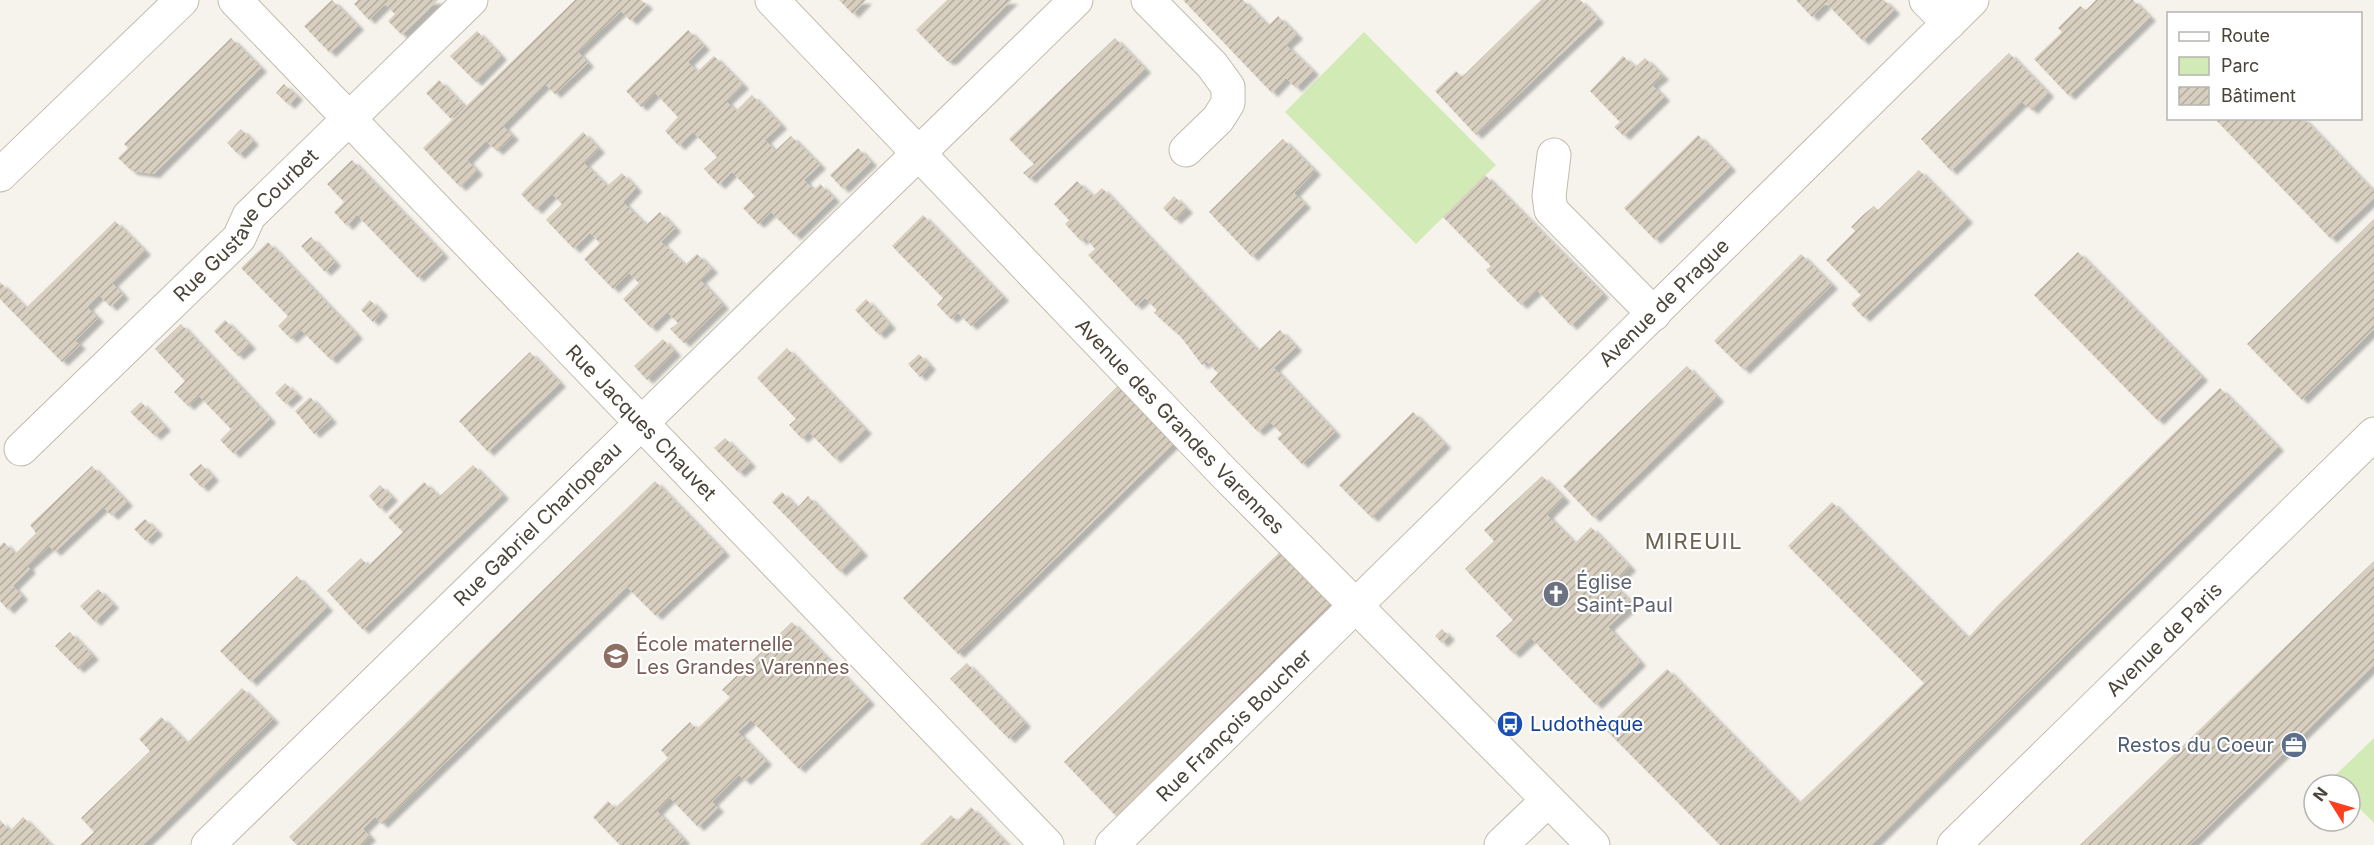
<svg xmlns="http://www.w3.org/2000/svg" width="2374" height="845" font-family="Inter,sans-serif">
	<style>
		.green { fill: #d2eab5 }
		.building { fill: url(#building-hatch); filter: url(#shadow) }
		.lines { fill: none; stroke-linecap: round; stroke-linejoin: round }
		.minor-casing { stroke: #c2bbae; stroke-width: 35 }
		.minor { stroke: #fff; stroke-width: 33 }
		.labels { text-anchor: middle; stroke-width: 4.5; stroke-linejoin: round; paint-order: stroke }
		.street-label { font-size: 20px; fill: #4b4439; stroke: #fff }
		.worship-label { font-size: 20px; fill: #5b616d; stroke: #fff; text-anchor: start }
		.education-label { font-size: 20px; fill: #785e54; stroke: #fff; text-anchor: start }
		.transit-label { font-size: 20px; fill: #164399; stroke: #fff; text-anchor: start }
		.service-label { font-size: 20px; fill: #4e5e75; stroke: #fff; text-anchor: end }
		.quarter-label { font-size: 22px; letter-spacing: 1.5px; fill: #6e6250; stroke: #fff }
	</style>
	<defs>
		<pattern id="building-hatch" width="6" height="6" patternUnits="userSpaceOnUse" patternTransform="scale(1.5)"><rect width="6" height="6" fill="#d8cfc1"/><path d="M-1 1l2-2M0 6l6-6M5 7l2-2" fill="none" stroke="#b1aa9e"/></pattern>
		<filter id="shadow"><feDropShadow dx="6" dy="4" stdDeviation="1.5" flood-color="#0004"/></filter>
	</defs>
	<rect width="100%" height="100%" fill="#f6f3ec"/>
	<path class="green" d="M1364,32L1496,165L1416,244L1285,112Z
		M2374,738V823L2355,804L2350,809V785H2325Z"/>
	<path class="building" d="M332,0L358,26L330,53L304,26Z
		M358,0H438L402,35L388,21L395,14L385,4L369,20L354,4Z
		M575,0H641L647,5L631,21L621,11L578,52L588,63L555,94L545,84L503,126L513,136L497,151L486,141L467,160L477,171L460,187L423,148Z
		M839,0H866L853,14Z
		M947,0H1012L952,60L947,61L916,30Z
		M1183,0H1243L1268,26L1278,16L1297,35L1286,45L1313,71L1296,88L1286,78L1272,93Z
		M1541,0H1580L1598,19L1476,135L1435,91L1456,71L1462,77Z
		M1796,0H1884L1894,10L1863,41L1826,3L1812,17Z
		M2096,0H2133L2150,17L2069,96L2034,59L2062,32L2058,28L2080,6L2086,10Z
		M688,30L704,46L688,62L697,72L714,56L743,85L726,101L736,111L752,95L781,125L765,140L775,151L791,136L820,165L804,180L814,190L820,184L834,198L795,236L771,212L758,224L743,208L755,196L732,172L719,185L704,169L717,157L693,132L679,146L665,131L678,117L655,93L641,107L626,91Z
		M477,31L501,56L476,82L450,56Z
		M231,38L261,68L154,174L132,171L118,158L128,148L124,144Z
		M1115,38L1145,69L1030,179L1023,173L1034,164L1009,139Z
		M2009,53L2048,93L2032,110L2022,102L1951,171L1921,139Z
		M1623,56L1635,67L1645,58L1663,76L1652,85L1664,97L1624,136L1614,127L1620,122L1590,91Z
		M439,80L464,106L451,119L426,93Z
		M284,84L297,96L289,105L276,93Z
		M2214,118H2303L2374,192V198L2331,239Z
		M241,129L253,141L239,155L227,143Z
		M583,132L599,149L584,163L607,186L622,173L636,188L623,202L646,225L660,212L675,228L661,242L685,265L697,254L712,269L700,280L723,305L684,343L670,329L678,323L667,312L651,328L623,299L639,283L629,273L613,289L584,259L600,243L590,233L574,249L546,220L562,204L552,194L536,210L521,194Z
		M1698,135L1730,167L1655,240L1624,208Z
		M1283,139L1315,171L1294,193L1305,204L1252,257L1209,212Z
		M858,148L871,162L843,189L830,175Z
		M352,160L443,254L418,278L357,215L347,226L334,212L344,202L327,184Z
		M1919,170L1967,219L1864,318L1851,304L1861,295L1826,260L1855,231L1851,227L1863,215L1874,206L1878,210Z
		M1485,175L1603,294L1571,326L1537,290L1521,305L1486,270L1491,266L1443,217Z
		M1077,181L1093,196L1102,188L1258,351L1280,330L1296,347L1274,368L1335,432L1302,464L1277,438L1282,434L1270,422L1258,432L1210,382L1218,373L1206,361L1202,365L1181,337L1154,313L1157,310L1145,298L1136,306L1088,255L1095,249L1085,237L1081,241L1065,224L1069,220L1054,204Z
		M1174,196L1187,209L1175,220L1163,208Z
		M923,215L1003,297L971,326L958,313L951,319L937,305L943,298L892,246Z
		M2374,219V329L2302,400L2247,344Z
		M115,221L145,251L112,283L123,295L111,307L99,295L87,307L98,318L75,341L80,345L62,362L0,299V282L26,308Z
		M311,237L335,262L325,272L301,246Z
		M268,242L357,335L331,360L301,330L291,339L278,326L288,316L241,268Z
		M2078,252L2202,377L2158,421L2034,295Z
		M1801,254L1832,285L1744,370L1714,341Z
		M866,299L890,325L879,335L855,310Z
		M370,300L382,312L373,322L361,310Z
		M225,320L250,345L238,356L214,331Z
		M181,324L270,419L234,454L220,440L231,429L199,396L188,406L174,392L185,381L155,349Z
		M663,339L675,352L647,380L634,366Z
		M787,348L866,430L835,459L809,432L802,439L789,425L796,419L757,378Z
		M530,352L560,383L488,452L459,421Z
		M919,354L930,366L920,377L908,364Z
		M1687,366L1718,398L1594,518L1563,486Z
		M1125,379L1181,436L958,654L903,598Z
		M285,383L297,394L286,404L275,393Z
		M2220,388L2278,447L1872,845H1720L1605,729L1667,669L1799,803L1924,683L1788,546L1832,502L1968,638L1998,605Z
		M310,397L331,419L314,434L295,411Z
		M141,402L165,427L155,436L130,412Z
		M1413,412L1445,444L1372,518L1339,485Z
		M725,438L750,463L739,473L714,448Z
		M201,464L213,477L202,488L189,474Z
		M473,465L503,495L363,630L327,591L361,558L368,566L403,532L388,517L424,482L439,497Z
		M92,466L127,502L112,516L103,507L55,552L49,546L27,566L30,569L13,586L22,596L8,610L0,601V546L4,542L15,554L36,533L30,525Z
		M1542,476L1564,498L1547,515L1575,543L1591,527L1630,567L1613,584L1633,604L1608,627L1640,662L1596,705L1531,638L1514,654L1496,636L1513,620L1465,569L1494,541L1484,530Z
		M655,481L724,552L656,616L627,587L382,824L375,817L363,829L370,837L361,845H297L289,837Z
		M380,485L392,497L380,509L369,496Z
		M782,492L797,508L808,496L862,552L840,572L772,502Z
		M145,519L157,531L146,541L134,529Z
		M1288,544L1342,599L1117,817L1064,762Z
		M2374,561V665L2190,845H2080Z
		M297,576L327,607L251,682L220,651Z
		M98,589L113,604L95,622L80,606Z
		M792,622L869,701L799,769L751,720L738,732L766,761L745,781L739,775L712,802L718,808L698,827L670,798L657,811L684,840L678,845H620L593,817L608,801L615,808L668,758L661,750L690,722L697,729L730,697L722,690Z
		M1442,629L1449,636L1442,643L1435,636Z
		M70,632L93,656L78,669L55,646Z
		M967,663L1025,723L1009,739L950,679Z
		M242,688L273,719L143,845H80L94,832L81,818L150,751L139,739L161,717L187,743Z
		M971,807L1008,845H920L951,815L957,821Z
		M23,817L51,845H0V820L10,831Z"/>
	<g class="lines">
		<defs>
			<g id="minor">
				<path id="s1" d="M235,0L1047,845"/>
				<path id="s2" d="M772,0L1224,473L1593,845"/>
				<path d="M1148,0L1212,65L1228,87V103L1218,119L1186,150"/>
				<path d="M1926,0L1949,23"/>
				<path d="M1554,155L1549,196L1551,210L1654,314"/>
				<path d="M0,175L182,0"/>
				<path id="s3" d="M21,449L239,238L249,216L471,0"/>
				<path id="s4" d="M208,845L1076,0"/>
				<path id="s5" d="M1112,845L1972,0"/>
				<path d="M1501,845L1548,800"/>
				<path id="s6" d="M1954,845L2374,434"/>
			</g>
		</defs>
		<use href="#minor" class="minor-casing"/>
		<use href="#minor" class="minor"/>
	</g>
	<defs>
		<symbol id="church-disc" viewBox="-11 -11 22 22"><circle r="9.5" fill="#6b7280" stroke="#fff"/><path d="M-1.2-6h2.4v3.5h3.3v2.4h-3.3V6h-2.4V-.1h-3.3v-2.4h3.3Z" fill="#fff"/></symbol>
		<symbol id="school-disc" viewBox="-11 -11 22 22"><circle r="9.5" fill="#8d6e63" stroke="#fff"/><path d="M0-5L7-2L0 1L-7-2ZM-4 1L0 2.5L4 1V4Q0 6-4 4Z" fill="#fff"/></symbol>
		<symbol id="bus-disc" viewBox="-11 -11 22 22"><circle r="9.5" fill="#1a4fb4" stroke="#fff"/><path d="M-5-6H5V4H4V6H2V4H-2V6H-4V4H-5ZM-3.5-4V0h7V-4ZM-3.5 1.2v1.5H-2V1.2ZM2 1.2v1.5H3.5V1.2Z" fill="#fff"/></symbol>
		<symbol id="office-disc" viewBox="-11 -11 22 22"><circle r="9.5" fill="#5c6f8a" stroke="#fff"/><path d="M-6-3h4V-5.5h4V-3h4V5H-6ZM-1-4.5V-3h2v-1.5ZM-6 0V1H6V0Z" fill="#fff"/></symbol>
	</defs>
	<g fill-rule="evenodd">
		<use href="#church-disc" x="1541" y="579" width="30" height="30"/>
		<use href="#school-disc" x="601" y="641" width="30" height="30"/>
		<use href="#bus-disc" x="1495" y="709" width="30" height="30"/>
		<use href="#office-disc" x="2279" y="730" width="30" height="30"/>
	</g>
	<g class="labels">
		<g class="street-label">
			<text dy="7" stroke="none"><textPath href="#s3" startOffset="318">Rue Gustave Courbet</textPath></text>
			<text dy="7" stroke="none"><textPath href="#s5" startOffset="774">Avenue de Prague</textPath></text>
			<text dy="7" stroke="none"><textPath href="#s1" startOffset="586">Rue Jacques Chauvet</textPath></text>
			<text dy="7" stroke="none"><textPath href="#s2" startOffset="590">Avenue des Grandes Varennes</textPath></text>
			<text dy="7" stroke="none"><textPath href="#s4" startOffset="460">Rue Gabriel Charlopeau</textPath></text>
			<text dy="7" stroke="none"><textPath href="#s6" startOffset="294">Avenue de Paris</textPath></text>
			<text dy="7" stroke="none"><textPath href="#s5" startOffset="171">Rue François Boucher</textPath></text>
		</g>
		<g class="worship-label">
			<text x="1576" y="589">Église<tspan x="1576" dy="23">Saint-Paul</tspan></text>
		</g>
		<g class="education-label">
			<text x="636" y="651">École maternelle<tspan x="636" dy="23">Les Grandes Varennes</tspan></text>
		</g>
		<g class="transit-label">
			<text x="1530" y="731">Ludothèque</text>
		</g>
		<g class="service-label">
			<text x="2274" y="752">Restos du Coeur</text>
		</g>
		<g class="quarter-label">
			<text x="1694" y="549">MIREUIL</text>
		</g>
	</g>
	<rect x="2167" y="12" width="195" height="108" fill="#ffffff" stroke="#b7b4b0" stroke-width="1.5"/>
	<rect x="2179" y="32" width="30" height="9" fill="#ffffff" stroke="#b7b4b0" stroke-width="1.5"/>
	<text x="2221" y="42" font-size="18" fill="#4b4439">Route</text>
	<rect x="2179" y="57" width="30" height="18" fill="#d2eab5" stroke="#b7b4b0" stroke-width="1.5"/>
	<text x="2221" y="72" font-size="18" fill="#4b4439">Parc</text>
	<rect x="2179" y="87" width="30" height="18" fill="url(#building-hatch)" stroke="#b7b4b0" stroke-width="1.5"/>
	<text x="2221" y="102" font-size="18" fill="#4b4439">Bâtiment</text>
	<g transform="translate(2332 803) rotate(307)"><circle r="28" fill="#ffffff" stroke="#b7b4b0" stroke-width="1.5"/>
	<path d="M0-4.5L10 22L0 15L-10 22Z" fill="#fc3f1d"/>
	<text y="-9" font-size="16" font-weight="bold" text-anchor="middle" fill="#4b4439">N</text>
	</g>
</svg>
